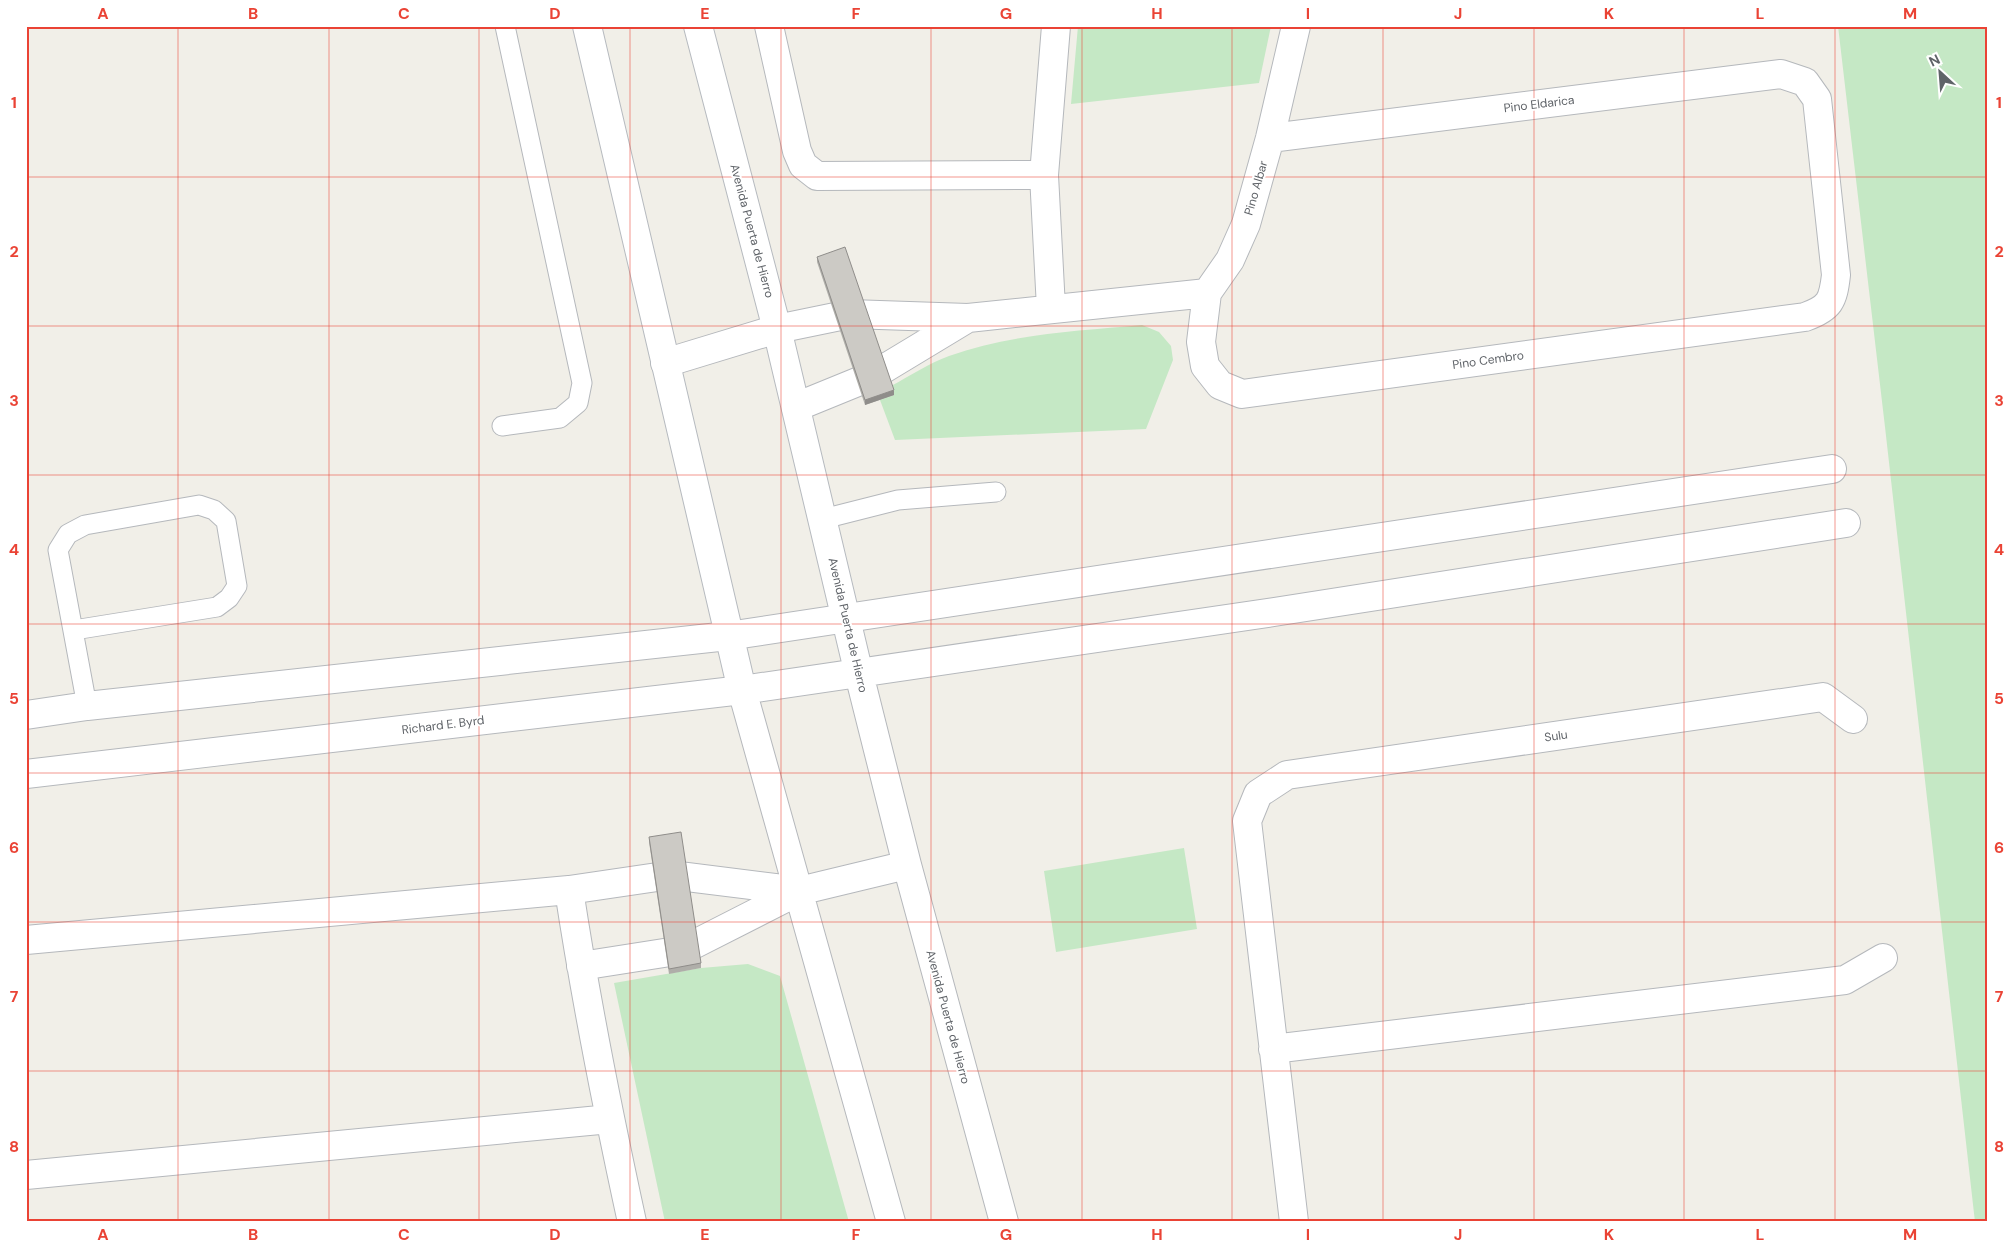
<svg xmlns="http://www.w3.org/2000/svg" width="2013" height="1248" font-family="'DM Sans',sans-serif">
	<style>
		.green { fill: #c5e8c5 }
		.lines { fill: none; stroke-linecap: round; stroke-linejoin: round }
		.lane-casing { stroke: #b5b8bc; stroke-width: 21 }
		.street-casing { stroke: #b5b8bc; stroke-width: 30 }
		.secondary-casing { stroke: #b6babf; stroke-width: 30 }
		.lane { stroke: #fff; stroke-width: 19 }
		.street { stroke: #fff; stroke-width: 28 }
		.secondary { stroke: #fff; stroke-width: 28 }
		.wall { fill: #afaea9 }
		.shaded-wall { fill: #8f8d8a }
		.building { fill: #cccac5; stroke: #8f8d8a }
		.grid { fill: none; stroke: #ea4335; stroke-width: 1; stroke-opacity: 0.55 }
		.labels { text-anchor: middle; stroke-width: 4; stroke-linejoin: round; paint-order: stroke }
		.street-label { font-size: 12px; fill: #5f6368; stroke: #fff }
		.neatline { fill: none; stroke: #ea4335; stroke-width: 2 }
		.grid-label { font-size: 16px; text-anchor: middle; font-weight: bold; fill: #ea4335 }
	</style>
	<rect width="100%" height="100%" fill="#f1efe8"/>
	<path class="green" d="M1078,26H1271L1259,83L1071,104Z
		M1838,26H1987V1222H1975L1885,427Z
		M1142,325L1159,332L1171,346L1173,360L1146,429L895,440L880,400L894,395L891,386C910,376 929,363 949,356C1011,334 1077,331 1142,325Z
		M1184,848L1197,929L1056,952L1044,871Z
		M748,964L780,976L849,1222H665L614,983L701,968Z"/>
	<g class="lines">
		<defs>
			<path id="lane" d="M502,426L560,418L578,403L582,383L505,26
				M823,519L898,500L996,492
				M74,630L217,607L229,598L237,586L226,521L214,510L199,505L85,525L68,534L58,550L87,706"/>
			<path id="street" d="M769,26L797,151L803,165L817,176L1044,175
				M1270,138L1781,74L1805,82L1817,99L1836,275C1833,301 1830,308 1805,317L1242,394L1220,385L1205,366L1201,342L1207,293L1230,260L1246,224L1270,138L1296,26
				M1051,308L1044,175L1056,26
				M665,363L777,329L850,314L968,318L1207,293
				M796,407L872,376L968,318
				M859,674L907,865L1004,1222
				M742,690L891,1222
				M26,715L87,706L728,636L1832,469
				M26,774L742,690L1274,612L1846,523
				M569,890C586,1002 608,1112 632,1222
				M26,940L569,890L671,875L799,891
				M581,966L683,950L799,891L907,865
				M1273,1049L1845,980L1883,958
				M26,1175L610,1119
				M1294,1222L1247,821L1258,794L1287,775L1823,697L1853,719"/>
			<path id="secondary" d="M587,26L742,690
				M698,26L777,329L859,674"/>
		</defs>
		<use href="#lane" class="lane-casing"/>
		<use href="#street" class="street-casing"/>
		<use href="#secondary" class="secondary-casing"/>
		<use href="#lane" class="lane"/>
		<use href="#street" class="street"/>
		<use href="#secondary" class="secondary"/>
	</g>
	<path class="wall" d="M817,257L894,395L865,405L817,262Z
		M649,837L701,963V968L669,974L649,842Z"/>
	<path class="shaded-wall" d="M894,390V395L865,405V400Z"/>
	<path class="building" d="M845,247L894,390L865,400L817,257Z
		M681,832L701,963L669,969L649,837Z"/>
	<path class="grid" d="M178,26V1222M329,26V1222M479,26V1222M630,26V1222M781,26V1222M931,26V1222M1082,26V1222M1232,26V1222M1383,26V1222M1534,26V1222M1684,26V1222M1835,26V1222M26,177H1987M26,326H1987M26,475H1987M26,624H1987M26,773H1987M26,922H1987M26,1071H1987"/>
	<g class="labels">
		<g class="street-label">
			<text transform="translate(1539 104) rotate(-7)" y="4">Pino Eldarica</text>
			<text transform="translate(1256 188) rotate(-74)" y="4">Pino Albar</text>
			<text transform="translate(752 231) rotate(75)" y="4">Avenida Puerta de Hierro</text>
			<text transform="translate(1488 360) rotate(-8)" y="4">Pino Cembro</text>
			<text transform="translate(848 625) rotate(77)" y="4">Avenida Puerta de Hierro</text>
			<text transform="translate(443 725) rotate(-7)" y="4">Richard E. Byrd</text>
			<text transform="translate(1556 736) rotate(-8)" y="4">Sulu</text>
			<text transform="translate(948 1017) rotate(75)" y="4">Avenida Puerta de Hierro</text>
		</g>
	</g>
	<rect width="2013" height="1248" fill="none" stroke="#ffffff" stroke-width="55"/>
	<g transform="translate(1940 72) rotate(334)" stroke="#ffffff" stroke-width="4" paint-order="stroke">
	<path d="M0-4L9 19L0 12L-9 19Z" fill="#5f6368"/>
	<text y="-8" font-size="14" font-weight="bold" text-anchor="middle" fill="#5f6368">N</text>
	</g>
	<rect x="28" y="28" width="1958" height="1192" class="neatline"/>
	<g class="grid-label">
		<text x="103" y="19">A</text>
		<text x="253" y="19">B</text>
		<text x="404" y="19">C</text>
		<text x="555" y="19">D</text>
		<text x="705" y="19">E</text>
		<text x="856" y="19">F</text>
		<text x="1006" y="19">G</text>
		<text x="1157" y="19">H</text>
		<text x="1308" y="19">I</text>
		<text x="1458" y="19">J</text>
		<text x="1609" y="19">K</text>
		<text x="1760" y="19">L</text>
		<text x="1910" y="19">M</text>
		<text x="14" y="108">1</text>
		<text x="1999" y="108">1</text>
		<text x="14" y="257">2</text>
		<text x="1999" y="257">2</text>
		<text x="14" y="406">3</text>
		<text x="1999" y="406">3</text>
		<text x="14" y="555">4</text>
		<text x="1999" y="555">4</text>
		<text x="14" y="704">5</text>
		<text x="1999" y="704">5</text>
		<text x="14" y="853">6</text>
		<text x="1999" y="853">6</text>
		<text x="14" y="1002">7</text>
		<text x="1999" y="1002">7</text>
		<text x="14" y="1152">8</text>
		<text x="1999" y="1152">8</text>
		<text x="103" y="1240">A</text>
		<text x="253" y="1240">B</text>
		<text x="404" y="1240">C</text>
		<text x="555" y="1240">D</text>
		<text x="705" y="1240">E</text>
		<text x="856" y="1240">F</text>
		<text x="1006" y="1240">G</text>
		<text x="1157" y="1240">H</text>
		<text x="1308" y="1240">I</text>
		<text x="1458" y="1240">J</text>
		<text x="1609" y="1240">K</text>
		<text x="1760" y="1240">L</text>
		<text x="1910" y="1240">M</text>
	</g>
</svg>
